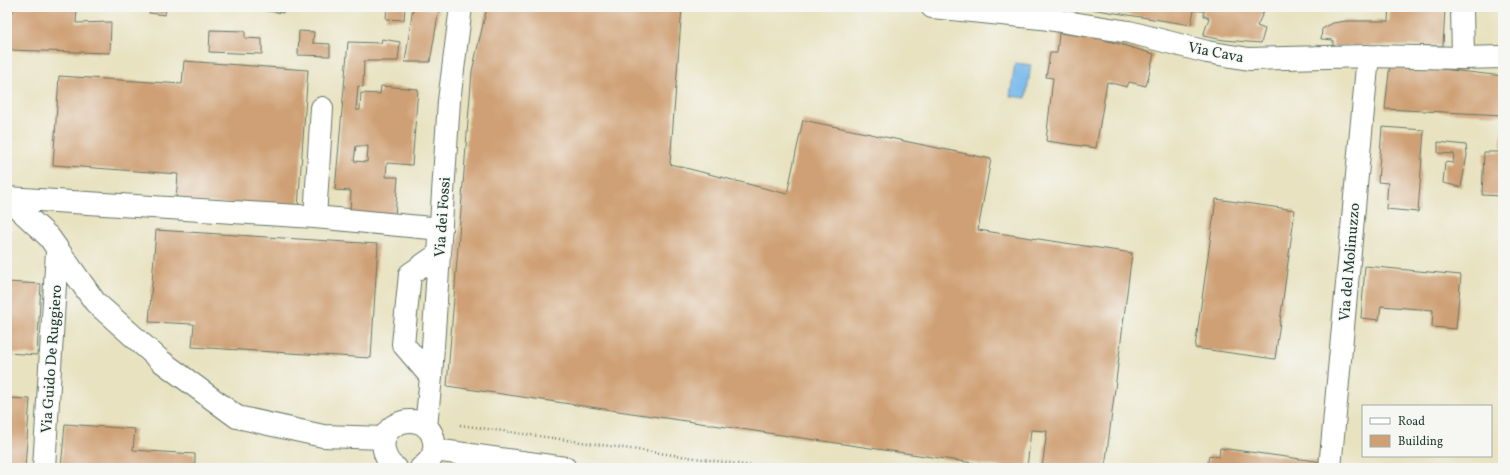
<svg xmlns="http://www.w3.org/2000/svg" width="1510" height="475" font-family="Vollkorn,serif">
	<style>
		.water { fill: #74b8ea; stroke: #4a7a8f }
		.building { fill: #cfa074; fill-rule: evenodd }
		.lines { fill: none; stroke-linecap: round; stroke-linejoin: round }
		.minor-casing { stroke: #657765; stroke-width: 24 }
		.path { stroke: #657765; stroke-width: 2.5; stroke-dasharray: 1 3; stroke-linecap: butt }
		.minor { stroke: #fff; stroke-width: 22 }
		.labels { text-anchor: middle; stroke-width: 3; stroke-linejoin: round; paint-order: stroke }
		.street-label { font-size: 15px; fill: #1f3d34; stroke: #f6f6f2 }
	</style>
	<rect width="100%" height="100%" fill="#f6f6f2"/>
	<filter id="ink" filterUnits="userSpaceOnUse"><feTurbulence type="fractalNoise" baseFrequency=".025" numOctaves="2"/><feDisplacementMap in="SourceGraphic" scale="8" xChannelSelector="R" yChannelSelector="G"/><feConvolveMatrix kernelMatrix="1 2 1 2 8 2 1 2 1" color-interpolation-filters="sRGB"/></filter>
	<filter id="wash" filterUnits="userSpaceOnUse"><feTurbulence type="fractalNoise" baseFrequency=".012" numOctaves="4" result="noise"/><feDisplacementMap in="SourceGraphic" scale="16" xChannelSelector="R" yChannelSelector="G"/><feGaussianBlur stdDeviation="0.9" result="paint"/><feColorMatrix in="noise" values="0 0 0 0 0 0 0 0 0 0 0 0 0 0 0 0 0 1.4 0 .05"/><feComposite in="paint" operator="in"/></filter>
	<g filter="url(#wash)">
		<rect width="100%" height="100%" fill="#e8e2c0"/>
		<path class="water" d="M1015,63L1031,65L1026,98L1010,96Z"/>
		<g id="blocks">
			<path class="building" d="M13,7H77L76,23L111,22L110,53L7,50V12H13Z
				M149,7H166L165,15L149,13Z
				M267,7H284L283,13L266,11Z
				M387,7H405L404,20L386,19Z
				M413,7L439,10L430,62H405Z
				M487,7H682L670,164L787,194L803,120L991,159L978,230L1132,253L1105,468H1042L1047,431L1031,430L1027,468H1007L447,386L472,71Z
				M1078,7H1266L1257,26L1265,29L1261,43L1224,40L1203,36L1209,18L1204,16V11L1194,10L1191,25Z
				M1389,7L1445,8L1443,46H1333V40L1321,39L1322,29L1333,23L1346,21H1388Z
				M210,30L245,31V38L262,39V54L209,52Z
				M299,31L314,32L313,43L330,44V56L298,55Z
				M1059,33L1098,38L1154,54L1146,86L1129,82L1127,87L1107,82L1096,148L1046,141L1053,78L1046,77L1050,53H1057Z
				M382,39L400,42L398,61H364L363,87L358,86L356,110H360L361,93L380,94L381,86L418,89L412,165L387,163L386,177H398L395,217L350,214L351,191L335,190L348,42L381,43ZM356,146H368L367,162L354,161Z
				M184,61L308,70L298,208L176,200L178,174L53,165L59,76L182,84Z
				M1390,63L1503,76V115L1385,109Z
				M1382,127L1424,130L1418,212L1386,209L1388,183L1378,182Z
				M1501,133H1503V147H1501Z
				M1438,142L1466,145L1467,155L1461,187L1443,183L1445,162L1453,163L1454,154L1438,153Z
				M1484,152H1503V196L1482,195Z
				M1216,199L1295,210L1275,359L1195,348Z
				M156,230L378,244L371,358L192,347L194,324L149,322Z
				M1365,266L1461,275L1456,329L1432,327L1433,310L1381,306L1379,320L1361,318Z
				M7,282L41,284L37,355L7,353Z
				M7,398L30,399L25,468H7Z
				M65,424L135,429L133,450L195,454V468H61Z
				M1220,448L1323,462V468H1207L1209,455L1219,457Z"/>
		</g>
	</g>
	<g filter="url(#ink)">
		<use href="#blocks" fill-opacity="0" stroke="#657765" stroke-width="1"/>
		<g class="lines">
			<defs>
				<path id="minor" d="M932,7L1041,18L1129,32L1207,52L1249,59L1368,56L1463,58L1503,57
					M1462,7L1463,58
					M7,198L49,237L95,302L161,361L237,417L323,436L384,438
					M7,198L315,217L441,229
					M315,217L322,108
					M431,377L403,344L410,274L440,253
					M426,427L431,377L449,101L461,7
					M435,450L565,468
					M44,468L57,251
					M396,468C390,465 387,460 385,454C374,419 429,407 434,442C436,454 430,462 421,468
					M1330,468L1368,56"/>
			</defs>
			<use href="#minor" class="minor-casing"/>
			<path class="path" d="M460,425L766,468"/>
			<use href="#minor" class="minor"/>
		</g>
	</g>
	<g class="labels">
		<g class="street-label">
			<text transform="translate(1216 52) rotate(11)" y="5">Via Cava</text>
			<text transform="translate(442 217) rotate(-86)" y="5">Via dei Fossi</text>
			<text transform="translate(1349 262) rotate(-85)" y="5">Via del Molinuzzo</text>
			<text transform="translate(51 359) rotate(-86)" y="5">Via Guido De Ruggiero</text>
		</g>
	</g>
	<rect width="1510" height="475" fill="none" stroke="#f6f6f2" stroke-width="24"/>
	<rect x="1362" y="405" width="130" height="52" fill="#f6f6f2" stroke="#a0aca6"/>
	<rect x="1370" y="418" width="20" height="6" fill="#ffffff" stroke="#a0aca6"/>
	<text x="1398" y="425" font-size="12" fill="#1f3d34">Road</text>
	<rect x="1370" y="435" width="20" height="12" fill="#cfa074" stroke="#a0aca6"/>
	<text x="1398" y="445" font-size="12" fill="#1f3d34">Building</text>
</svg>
